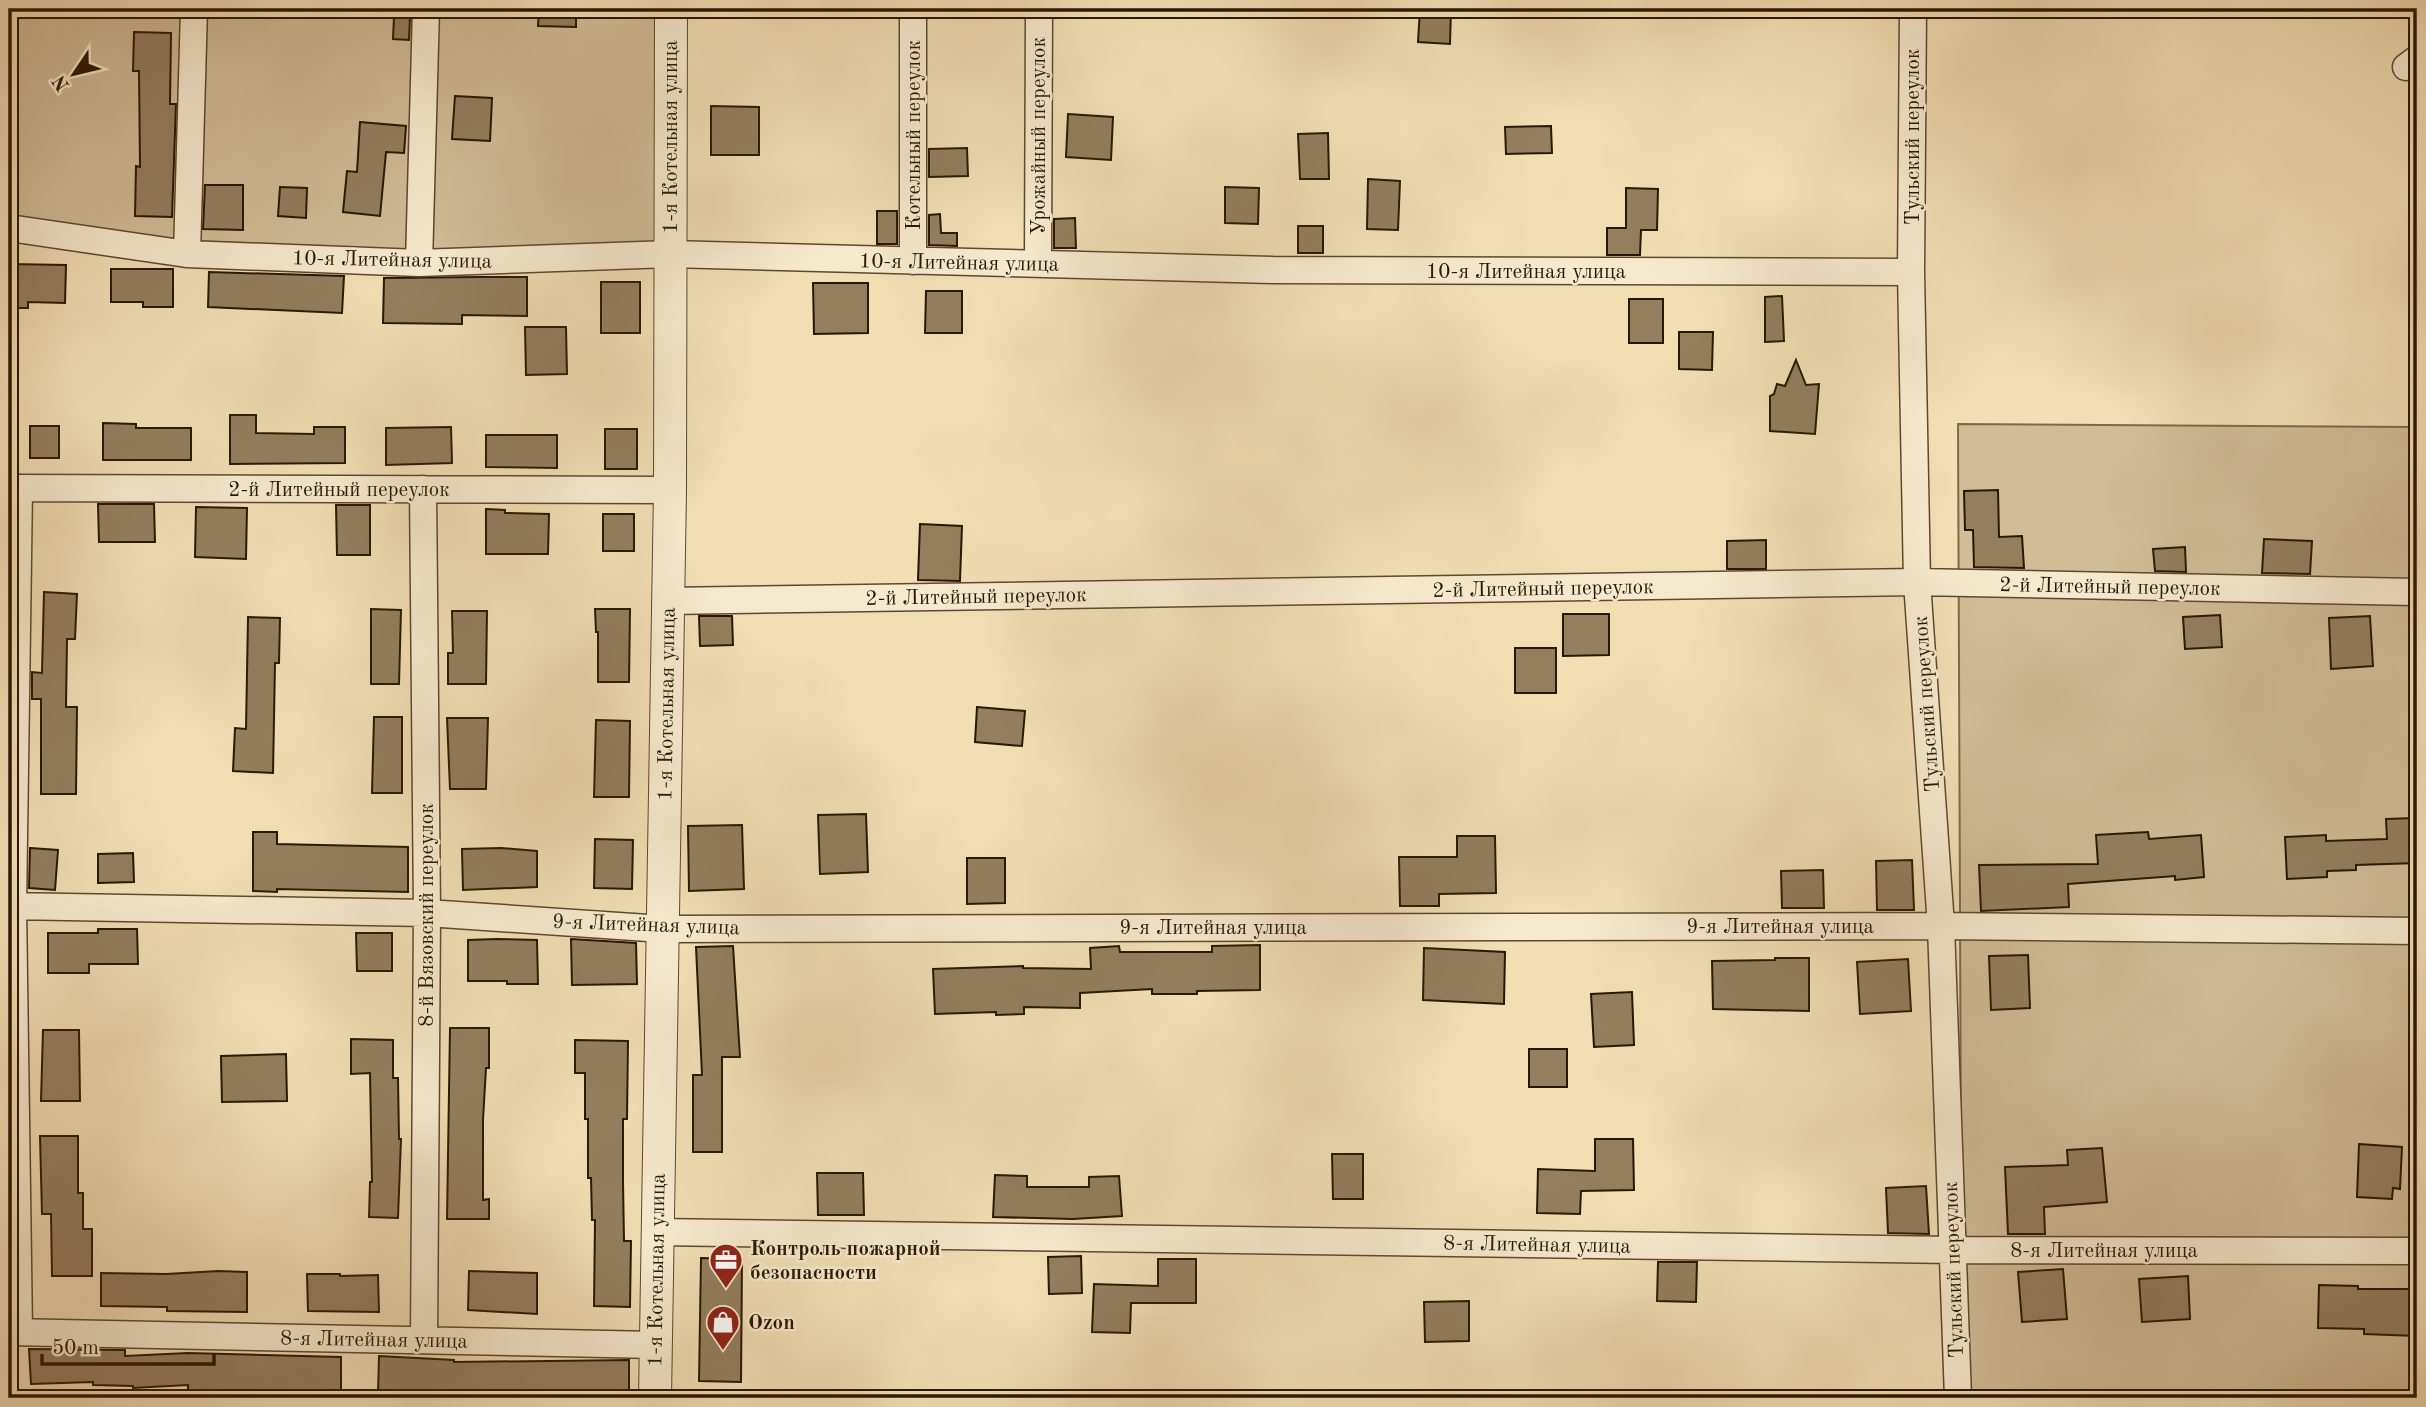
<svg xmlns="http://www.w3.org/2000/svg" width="2426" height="1407" font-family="'Old Standard TT',serif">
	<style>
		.green { fill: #d0bc95; stroke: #7e694b; stroke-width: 2 }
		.building { fill: #937e5e; stroke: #2d1601; stroke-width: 2 }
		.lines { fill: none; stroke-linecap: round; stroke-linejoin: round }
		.minor-casing { stroke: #5e482e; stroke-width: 29 }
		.tertiary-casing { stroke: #5e482e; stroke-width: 34 }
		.minor { stroke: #f6eace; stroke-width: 26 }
		.tertiary { stroke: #f6eace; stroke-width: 32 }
		.labels { text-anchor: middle; stroke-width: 5; stroke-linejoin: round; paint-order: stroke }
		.street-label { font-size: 21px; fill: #2d1601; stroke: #f6eace }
		.poi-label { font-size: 21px; font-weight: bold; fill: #2d1601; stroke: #f6eace; text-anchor: start }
	</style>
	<rect width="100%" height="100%" fill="#f1deb3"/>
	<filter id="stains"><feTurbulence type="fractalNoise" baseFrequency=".00286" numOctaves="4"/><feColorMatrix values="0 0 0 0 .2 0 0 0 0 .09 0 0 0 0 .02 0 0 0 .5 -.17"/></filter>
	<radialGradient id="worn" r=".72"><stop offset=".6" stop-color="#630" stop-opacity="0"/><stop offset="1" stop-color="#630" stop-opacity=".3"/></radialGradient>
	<path class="green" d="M9,9H657L658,261L9,233Z
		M1958,424L2417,427V1398H1962Z"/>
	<path class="building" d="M539,9H576V27L538,26Z
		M1420,9H1451L1450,44L1418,42Z
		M394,17L410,18L409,40L393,39Z
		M134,32L171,33L170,104H176L172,217L135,216L136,166L140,167L139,71H133Z
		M455,96L492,98L490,141L452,139Z
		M711,106L759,107V155H711Z
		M1068,114L1113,117L1111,160L1066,157Z
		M360,122L406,126L404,153L386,152L380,216L343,212L347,171L357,172Z
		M1551,126L1552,153L1506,154L1505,127Z
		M1328,133L1329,179H1300L1298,134Z
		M967,148L968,176L929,177V149Z
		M1368,179L1400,181L1398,230L1367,229Z
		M205,185H243V230L203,229Z
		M280,187L307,188L306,218L278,216Z
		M1225,187L1259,188L1258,224L1225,223Z
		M1626,188L1658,189L1657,230H1641L1640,255H1607V228H1626Z
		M877,211H897V244H877Z
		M940,214L941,233H957V246L929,245V215Z
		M1075,218L1076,248H1054V219Z
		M1298,226H1323V253H1298Z
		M9,264L66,265L65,303L28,302V308H9Z
		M111,269H173V307H143V302H111Z
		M209,272L344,276L342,313L208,307Z
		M481,277H527V316L462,315V324L383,323L384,278Z
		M601,282H640V333H601Z
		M813,283H868V333L814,334Z
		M926,291H962V333H925Z
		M1782,296L1784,341L1765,342V297Z
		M1629,299H1663V343H1629Z
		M525,327H566L567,374L526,375Z
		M1679,332H1713L1712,370L1679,369Z
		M1796,360L1806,385L1819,384L1815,434L1770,431V396L1774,394L1777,384L1785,386Z
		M230,415H256V433L314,434V427H345V463L230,464Z
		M103,423L136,424V428H191V460H103Z
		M30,426H59V458H30Z
		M451,427L452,463L386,465V428Z
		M605,429H637V469H605Z
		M486,435H557V468L486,467Z
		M1998,490L1999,537L2022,536L2024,568L1974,567L1973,530H1965L1964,491Z
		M98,504H154L155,542H99Z
		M336,505H370V555H337Z
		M196,507L247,508L246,559L195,557Z
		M486,509L505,510V513L549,514L548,554H486Z
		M603,514H634V551H603Z
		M920,524L962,526L960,581L918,580Z
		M2264,539L2312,541L2310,574L2262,573Z
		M1766,540V569H1727V541Z
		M2185,547L2186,572L2155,571L2153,549Z
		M44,592L77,594L75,639H67L66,707H77L76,794H41V699H32V672L42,673Z
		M371,609L401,610L399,684H371Z
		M595,609H630L629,682H598V632H596Z
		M452,611H487L486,684H448V653H453Z
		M1563,614H1609V655L1563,656Z
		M2220,615L2222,647L2185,649L2183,617Z
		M699,616H732L733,645L700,646Z
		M2370,616L2373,666L2331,669L2329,618Z
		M248,617L280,618L279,663H275L273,773L233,771L235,728L246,729Z
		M1515,648H1556V693H1515Z
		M977,707L1025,711L1022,746L975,742Z
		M374,717H402V793H372Z
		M447,718H488L486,789H450Z
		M596,720L630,721L629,797H594Z
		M866,814L868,872L820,874L818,815Z
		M2416,818L2417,863L2356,865V870L2327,871V877L2287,879L2285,837L2326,835V841L2387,839L2386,819Z
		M742,825L744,889L689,891L688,826Z
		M253,832H277V844L408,847V892L277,889V892L253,891Z
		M2148,832L2149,839L2201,835L2204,877L2175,880V876L2068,884L2069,907L1981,911L1979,865L2098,864L2096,835Z
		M1457,836H1495L1496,893L1439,894V906H1400L1399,857H1457Z
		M595,839L633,840L632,889L594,888Z
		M30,848L58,850L55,890L29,888Z
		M501,848L537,851V887L463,890L462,849Z
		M133,853L134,882L98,883V854Z
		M967,858H1005V903L967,904Z
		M1912,860L1914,910H1877L1876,861Z
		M1823,870L1824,908H1782L1781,871Z
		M98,929H137L138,964H89V973H48V933H98Z
		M356,933H392V971H357Z
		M497,939L537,940L538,984H507V981H468V940Z
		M571,939L636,943L637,984L572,985Z
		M1260,945V990L1197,991V994H1152V989L1080,993V1008L1024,1007V1014L996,1015V1012L935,1014L933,969L1023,966V968L1091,969L1090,948L1119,946L1120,952H1212V946Z
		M733,946L740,1057H722V1152H693V1075H702L696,947Z
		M1424,948L1505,952L1504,1004L1423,1000Z
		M2028,955L2030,1008L1991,1010L1989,956Z
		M1775,958H1809V1011L1713,1009L1712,961L1775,960Z
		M1908,959L1911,1011L1860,1014L1857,962Z
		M1632,992L1634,1045L1594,1047L1591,994Z
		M450,1028H489V1068H486L483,1120V1200L489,1199V1219H447Z
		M43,1030H79L80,1101H41Z
		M351,1039L393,1040V1078H398L399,1139H401L398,1218L369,1217L370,1182H372L370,1073L351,1074Z
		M575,1040L628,1041L627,1119H623V1182L624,1241H631L630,1307L594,1306L595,1220H592L591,1178H588V1119H585V1073H575Z
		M1529,1049H1567V1087H1529Z
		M286,1054L287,1101L222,1102L221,1056Z
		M40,1136H78V1193H83V1229H92V1276H52L51,1214H42Z
		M1595,1139H1633L1634,1190L1581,1191L1580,1214L1537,1213L1538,1169L1595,1171Z
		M2359,1144L2402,1147L2400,1189L2393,1188L2392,1199L2357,1197Z
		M2102,1148L2107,1202L2044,1207L2045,1234H2008L2005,1167L2068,1165L2067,1150Z
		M1332,1154H1363V1199H1333Z
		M817,1173H863L864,1215H818Z
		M995,1175L1027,1176V1187H1089V1177L1119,1176L1122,1216L1073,1219L993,1217Z
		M1926,1186L1929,1234L1888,1233L1886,1188Z
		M1081,1256L1082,1293L1049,1294L1048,1257Z
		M701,1258L742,1259L741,1382L699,1381Z
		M1158,1259H1196V1303H1131L1130,1333L1092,1332L1094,1284L1158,1286Z
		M1658,1262H1697L1696,1302L1657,1301Z
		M2063,1269L2067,1319L2022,1322L2018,1272Z
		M218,1271L247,1272V1312L167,1311V1307L101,1306V1273L166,1274Z
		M469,1271L537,1273V1314L468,1310Z
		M307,1274H340V1276L378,1275L379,1312L308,1311Z
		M2188,1276L2190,1319L2142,1322L2139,1279Z
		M2319,1285L2358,1286V1289H2416V1336L2364,1334V1329L2318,1328Z
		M1469,1301V1341L1425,1342L1424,1302Z
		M29,1349L125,1350V1356L188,1353L341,1357V1394L188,1395V1385L133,1388V1386L93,1385V1382L31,1384Z
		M379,1356L454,1360V1362L629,1360V1398H579V1393H522V1398H414V1395L378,1394Z"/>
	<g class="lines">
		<defs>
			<path id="minor" d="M1913,9L1911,272L1917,582L1941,926L1958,1398
				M2406,67L2417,59
				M9,228L187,254L419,263L670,254L1273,270L1911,272
				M187,254L194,9
				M913,261V9
				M419,263L426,9
				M1038,264L1039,9
				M9,488L670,490
				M19,488L13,906L19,1332
				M423,489L427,913L424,1340
				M668,601L1917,582L2417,592
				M9,906L427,913L663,929L1941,926L2417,931
				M656,1232L1953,1250L2417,1251
				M9,1332L656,1345"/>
			<path id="tertiary" d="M655,1398L670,490L671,9"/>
		</defs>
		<use href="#minor" class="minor-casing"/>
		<use href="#tertiary" class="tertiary-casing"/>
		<use href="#minor" class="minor"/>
		<use href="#tertiary" class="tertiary"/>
	</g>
	<defs>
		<symbol id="office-pin" viewBox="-11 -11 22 30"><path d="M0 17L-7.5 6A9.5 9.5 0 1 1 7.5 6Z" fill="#8f2418" stroke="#f6eace"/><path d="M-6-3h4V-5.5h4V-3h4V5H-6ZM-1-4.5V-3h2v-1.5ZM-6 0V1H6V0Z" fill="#fff"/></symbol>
		<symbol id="shop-pin" viewBox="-11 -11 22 30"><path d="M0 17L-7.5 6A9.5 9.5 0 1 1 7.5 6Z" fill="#8f2418" stroke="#f6eace"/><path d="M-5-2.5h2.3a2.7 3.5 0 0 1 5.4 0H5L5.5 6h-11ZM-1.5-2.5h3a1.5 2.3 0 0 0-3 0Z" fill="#fff"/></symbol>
	</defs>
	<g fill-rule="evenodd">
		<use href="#office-pin" x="707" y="1241" width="38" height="52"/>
		<use href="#shop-pin" x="704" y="1303" width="38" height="52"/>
	</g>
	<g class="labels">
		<g class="street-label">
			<text transform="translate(913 135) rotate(-90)" y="7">Котельный переулок</text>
			<text transform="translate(1038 136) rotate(-90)" y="7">Урожайный переулок</text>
			<text transform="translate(670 137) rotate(-90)" y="7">1-я Котельная улица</text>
			<text transform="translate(1912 137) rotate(-90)" y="7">Тульский переулок</text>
			<text transform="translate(392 259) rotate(1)" y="7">10-я Литейная улица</text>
			<text transform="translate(959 262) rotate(1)" y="7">10-я Литейная улица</text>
			<text x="1526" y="278">10-я Литейная улица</text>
			<text x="339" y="496">2-й Литейный переулок</text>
			<text transform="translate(2110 586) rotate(1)" y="7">2-й Литейный переулок</text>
			<text transform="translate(1543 588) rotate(-1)" y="7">2-й Литейный переулок</text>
			<text transform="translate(976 596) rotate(-1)" y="7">2-й Литейный переулок</text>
			<text transform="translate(666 704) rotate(-89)" y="7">1-я Котельная улица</text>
			<text transform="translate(1926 704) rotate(-94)" y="7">Тульский переулок</text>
			<text transform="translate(426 915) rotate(-90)" y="7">8-й Вязовский переулок</text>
			<text transform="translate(646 924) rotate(2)" y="7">9-я Литейная улица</text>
			<text x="1780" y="933">9-я Литейная улица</text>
			<text x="1213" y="934">9-я Литейная улица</text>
			<text transform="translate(1537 1244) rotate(1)" y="7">8-я Литейная улица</text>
			<text x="2104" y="1257">8-я Литейная улица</text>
			<text transform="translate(656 1270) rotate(-89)" y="7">1-я Котельная улица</text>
			<text transform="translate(1953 1270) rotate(-92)" y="7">Тульский переулок</text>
			<text transform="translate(374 1339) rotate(1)" y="7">8-я Литейная улица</text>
		</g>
		<g class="poi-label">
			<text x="750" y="1255">Контроль пожарной<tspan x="750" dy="24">безопасности</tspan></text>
			<text x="748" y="1329">Ozon</text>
		</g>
	</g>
	<rect width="2426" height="1407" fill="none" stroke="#f1deb3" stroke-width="35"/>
	<rect x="10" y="10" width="2405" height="1386" fill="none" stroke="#2d1601" stroke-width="3.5"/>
	<rect x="18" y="18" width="2391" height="1372" fill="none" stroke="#2d1601" stroke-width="2"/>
	<g transform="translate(74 74) rotate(235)" stroke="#f6eace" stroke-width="5" paint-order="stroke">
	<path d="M0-5L12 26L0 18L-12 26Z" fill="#2d1601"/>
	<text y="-10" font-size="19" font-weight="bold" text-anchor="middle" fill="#2d1601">N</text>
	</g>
	<path d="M42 1354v10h172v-10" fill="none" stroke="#2d1601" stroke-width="3.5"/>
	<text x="52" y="1354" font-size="21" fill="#2d1601" stroke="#f6eace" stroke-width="5" paint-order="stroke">50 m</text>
	<rect width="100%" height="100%" filter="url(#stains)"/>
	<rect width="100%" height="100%" fill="url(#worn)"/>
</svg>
